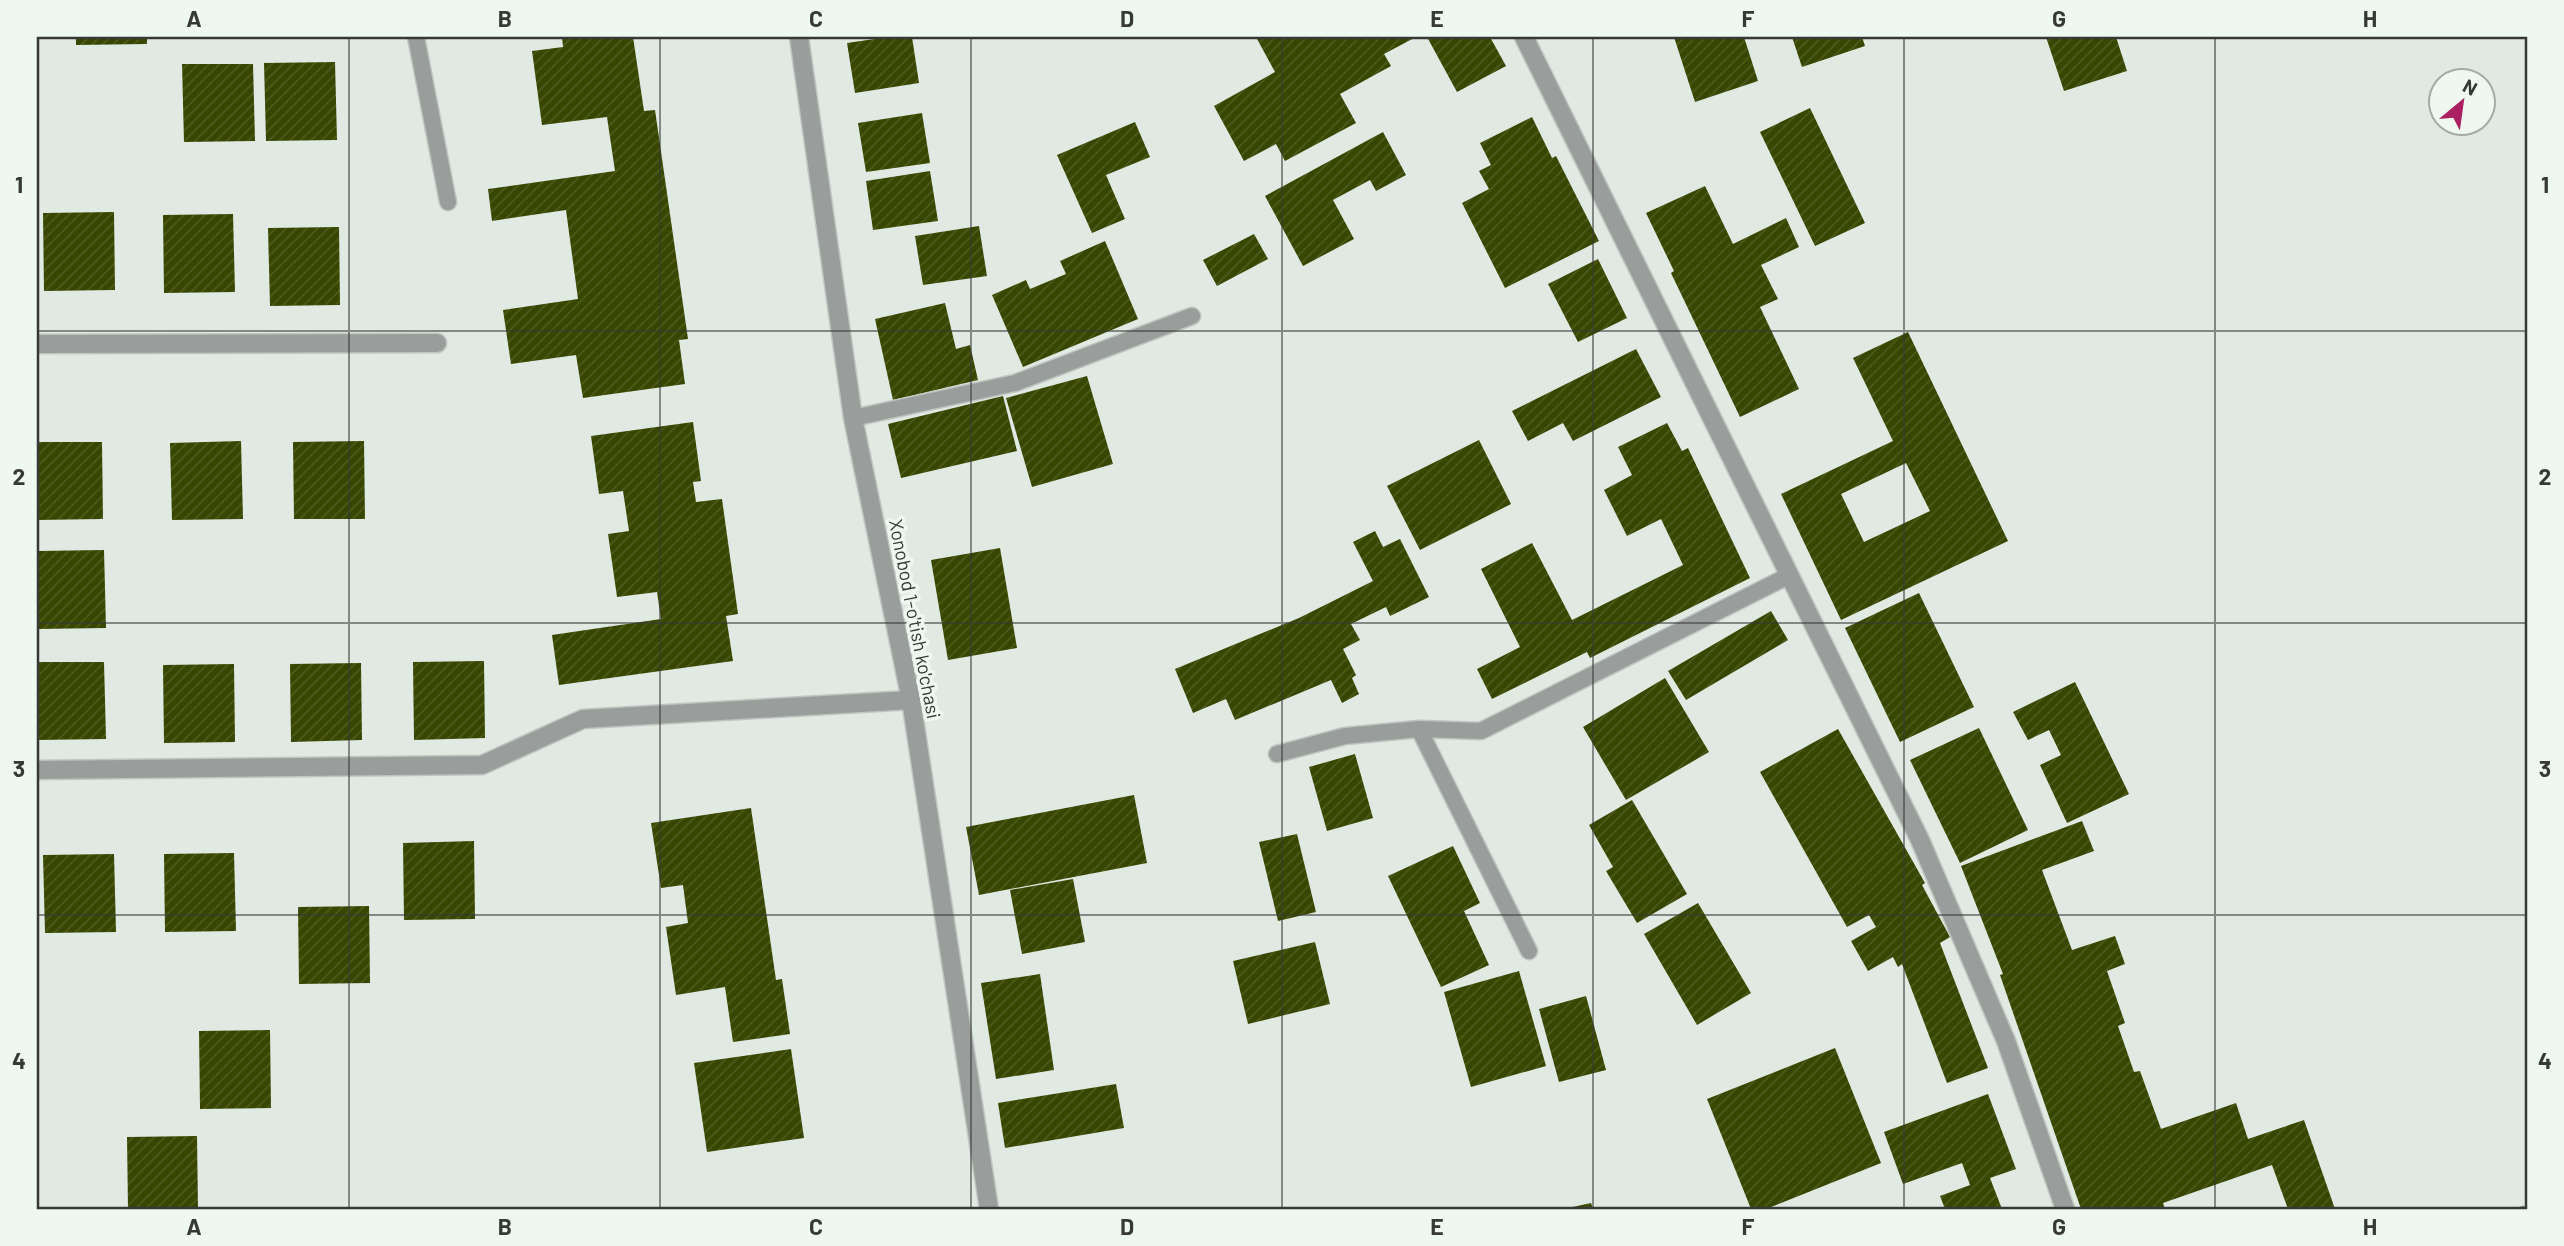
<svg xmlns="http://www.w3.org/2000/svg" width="2564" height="1246" font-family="Barlow,sans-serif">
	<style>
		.building { fill: url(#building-hatch); fill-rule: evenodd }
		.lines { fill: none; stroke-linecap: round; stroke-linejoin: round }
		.lane-casing { stroke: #bfc6c0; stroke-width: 19 }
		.street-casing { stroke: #bfc6c0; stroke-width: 21 }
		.path { stroke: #868b87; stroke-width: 4.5; stroke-dasharray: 5 3.5; stroke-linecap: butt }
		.lane { stroke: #999e9d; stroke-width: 16 }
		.street { stroke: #999e9d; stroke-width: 18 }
		.grid { fill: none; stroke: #363936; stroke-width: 2; stroke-opacity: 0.55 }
		.labels { text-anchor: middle; stroke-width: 7; stroke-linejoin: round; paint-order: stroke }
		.street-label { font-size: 19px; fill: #363936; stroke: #eef7f0 }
		.neatline { fill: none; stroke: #363936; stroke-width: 2.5 }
		.grid-label { font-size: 23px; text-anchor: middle; font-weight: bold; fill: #363936 }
	</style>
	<defs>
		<pattern id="building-hatch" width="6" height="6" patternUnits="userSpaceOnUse" patternTransform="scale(1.75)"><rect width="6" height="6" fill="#384700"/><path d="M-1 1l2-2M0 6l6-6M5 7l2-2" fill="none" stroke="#4d5a1d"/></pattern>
	</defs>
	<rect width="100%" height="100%" fill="#e1e9e3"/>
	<path class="building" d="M76,37H147V44L76,45Z
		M562,37H633L644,111L655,110L688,339L679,340L685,384L583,398L576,355L511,364L503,310L578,299L566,210L492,221L488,189L615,171L607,117L542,125L532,51L563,47Z
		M888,37H912L919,83L855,93L847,43Z
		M1256,37H1416L1384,54L1391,66L1340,94L1356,123L1285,161L1276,144L1244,161L1214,106L1275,72Z
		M1427,37H1490L1506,66L1457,92Z
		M1674,37H1744L1758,81L1695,102Z
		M1792,37H1862L1865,46L1802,67Z
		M2046,37H2116L2127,71L2064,91Z
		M335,62L337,140L266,141L264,63Z
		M182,64H253L255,141L184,142Z
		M1810,108L1865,223L1815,246L1760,132Z
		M922,113L930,163L866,172L858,123Z
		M1532,117L1552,158L1556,156L1599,241L1505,288L1462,203L1489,189L1479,171L1491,165L1480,143Z
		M1135,122L1150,157L1106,175L1125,219L1092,233L1057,155Z
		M1383,132L1406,175L1376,191L1370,180L1333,200L1354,239L1303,266L1265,196Z
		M930,171L938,221L873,230L866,181Z
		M1705,186L1733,244L1786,218L1799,247L1761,265L1778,299L1760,307L1799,389L1740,417L1671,273L1674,271L1646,213Z
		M114,212L115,290L44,291L43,213Z
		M233,214L235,292L164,293L163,215Z
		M979,226L987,276L923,285L915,236Z
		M339,227L340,305L270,306L268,228Z
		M1254,234L1268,259L1217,286L1203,260Z
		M1105,241L1138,319L1023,367L992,295L1026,280L1030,289L1066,274L1060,261Z
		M1598,259L1627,318L1578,342L1548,284Z
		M945,303L956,349L970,345L978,380L893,400L875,319Z
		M1908,332L2008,541L1841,620L1781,494L1893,441L1853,358ZM1906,463L1930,511L1864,542L1841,494Z
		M1636,349L1661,397L1573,441L1563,423L1528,441L1512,411Z
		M1087,376L1113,464L1032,487L1006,398Z
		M1003,396L1017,451L901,478L888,424Z
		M693,422L701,481L693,482L696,502L722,499L738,614L726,616L733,661L559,685L552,635L661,619L657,592L617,597L608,534L629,531L623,491L599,494L591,436Z
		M1667,423L1682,451L1688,448L1750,578L1590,658L1587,652L1492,699L1477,669L1520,647L1481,569L1532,543L1572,620L1683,565L1661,519L1627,536L1604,490L1632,475L1618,447Z
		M1479,440L1511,504L1420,550L1387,486Z
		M241,441L243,519L172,520L170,443Z
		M364,441L365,519H294L293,442Z
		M37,442H102L103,519L37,520Z
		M1375,531L1383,547L1400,539L1429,597L1390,616L1386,607L1351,624L1360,640L1343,649L1356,675L1352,678L1359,694L1342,703L1331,680L1235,720L1226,699L1193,713L1175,669L1299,618L1373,581L1353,542Z
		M1000,548L1017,648L948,660L931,560Z
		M104,550L106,628L37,629V551Z
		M1919,593L1974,707L1900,742L1845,628Z
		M1771,611L1788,640L1686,700L1668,671Z
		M484,661L485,738L414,740L413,662Z
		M37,662H104L106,739L37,740Z
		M361,663L362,740L291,742L290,664Z
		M234,664L235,742L164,743L163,665Z
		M1665,678L1709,752L1626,800L1583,727Z
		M2075,682L2129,794L2067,823L2040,765L2061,755L2049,730L2028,740L2013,712Z
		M1979,728L2028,830L1960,863L1910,760Z
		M1838,729L1925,883L1922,885L1950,937L1940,943L1988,1068L1947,1083L1902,964L1898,967L1893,957L1868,971L1851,941L1876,927L1869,915L1847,927L1760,772Z
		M1355,754L1373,818L1327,831L1309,767Z
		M1134,795L1147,863L979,895L966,827Z
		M1632,800L1687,894L1637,923L1606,871L1613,867L1589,825Z
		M751,808L776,980L782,979L790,1034L733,1042L725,987L676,995L666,927L688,923L683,885L661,888L651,823Z
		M2082,821L2094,851L2042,870L2072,950L2115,936L2125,964L2107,971L2125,1023L2118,1026L2134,1072L2140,1071L2161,1129L2236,1103L2248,1139L2304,1120L2335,1209H2288L2272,1165L2163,1203L2165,1209H2081L2000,975L2003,974L1961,866Z
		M1297,834L1316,912L1278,921L1259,842Z
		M474,841L475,919L404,920L403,843Z
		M1453,846L1480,903L1464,911L1489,965L1441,987L1388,876Z
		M234,853L236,931L165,932L164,854Z
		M114,854L116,932L45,933L43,855Z
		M1073,879L1085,942L1022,954L1010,890Z
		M1698,903L1751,993L1697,1025L1644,934Z
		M369,906L370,983L299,984L298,907Z
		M1315,942L1330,1004L1248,1024L1233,961Z
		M1519,971L1546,1066L1471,1087L1444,992Z
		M1040,974L1054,1070L996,1079L981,983Z
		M1586,996L1606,1070L1559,1082L1539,1009Z
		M270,1030L271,1108L200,1109L199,1031Z
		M1835,1048L1881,1163L1766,1209H1751L1707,1099Z
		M791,1049L804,1138L707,1152L694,1063Z
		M1116,1084L1124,1128L1005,1148L998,1103Z
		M1988,1094L2016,1169L1990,1178L2002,1209H1945L1940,1196L1970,1185L1962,1163L1903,1184L1884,1132Z
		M197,1136L198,1209H128L127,1137Z
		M1591,1203L1593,1209H1568V1208Z"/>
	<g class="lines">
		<defs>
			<path id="lane" d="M416,37L448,202
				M853,418L1015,383L1192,316
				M1419,729L1529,951
				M1277,754L1345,736L1419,729L1481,731L1788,576"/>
			<path id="street" d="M799,37L853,418L911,700L989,1209
				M1524,37L1920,840L2006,1041L2065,1209
				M37,344L437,343
				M37,770L482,765L583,719L911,700"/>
		</defs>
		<use href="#lane" class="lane-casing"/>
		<use href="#street" class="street-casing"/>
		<path class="path" d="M2520,1209L2527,1207"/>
		<use href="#lane" class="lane"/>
		<use href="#street" class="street"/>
	</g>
	<path class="grid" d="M349,37V1209M660,37V1209M971,37V1209M1282,37V1209M1593,37V1209M1904,37V1209M2215,37V1209M37,331H2527M37,623H2527M37,915H2527"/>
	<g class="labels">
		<g class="street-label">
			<text transform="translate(915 619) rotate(79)" y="7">Xonobod 1-o'tish ko'chasi</text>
		</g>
	</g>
	<rect width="2564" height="1246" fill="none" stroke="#eef7f0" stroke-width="77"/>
	<g transform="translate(2462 102) rotate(29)"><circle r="33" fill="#eef7f0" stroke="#a4aba6" stroke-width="2"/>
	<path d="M0-5L12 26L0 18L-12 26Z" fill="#aa2063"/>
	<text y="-10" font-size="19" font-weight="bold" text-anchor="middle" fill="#363936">N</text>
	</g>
	<rect x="38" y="38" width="2488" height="1170" class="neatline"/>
	<g class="grid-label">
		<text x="194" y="27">A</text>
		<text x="505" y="27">B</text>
		<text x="816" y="27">C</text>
		<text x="1127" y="27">D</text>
		<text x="1437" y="27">E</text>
		<text x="1748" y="27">F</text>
		<text x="2059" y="27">G</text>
		<text x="2370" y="27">H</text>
		<text x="19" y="193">1</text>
		<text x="2545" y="193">1</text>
		<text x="19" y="485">2</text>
		<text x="2545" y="485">2</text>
		<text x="19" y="777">3</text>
		<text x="2545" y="777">3</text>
		<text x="19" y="1069">4</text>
		<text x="2545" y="1069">4</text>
		<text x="194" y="1235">A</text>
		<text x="505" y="1235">B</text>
		<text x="816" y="1235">C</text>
		<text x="1127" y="1235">D</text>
		<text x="1437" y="1235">E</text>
		<text x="1748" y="1235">F</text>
		<text x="2059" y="1235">G</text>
		<text x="2370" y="1235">H</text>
	</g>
</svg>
